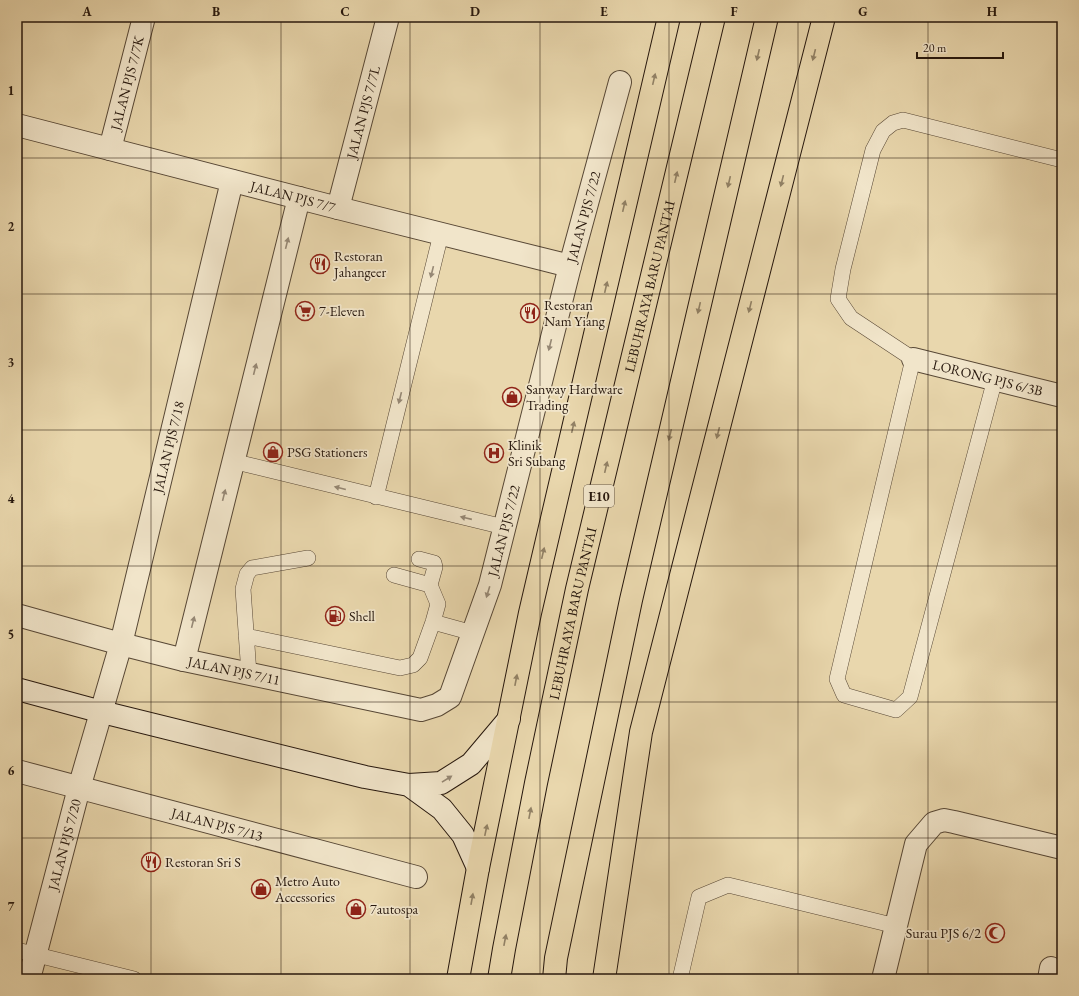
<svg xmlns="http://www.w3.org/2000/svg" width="1079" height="996" font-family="'EB Garamond',serif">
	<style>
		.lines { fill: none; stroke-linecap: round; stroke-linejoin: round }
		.lane-casing { stroke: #574735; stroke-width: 16 }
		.street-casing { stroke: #574735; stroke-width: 24 }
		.secondary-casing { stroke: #26170d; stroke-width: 24 }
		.highway-casing { stroke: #26170d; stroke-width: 24 }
		.lane { stroke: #f1e5ca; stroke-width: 15 }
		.street { stroke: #f1e5ca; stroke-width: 22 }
		.secondary { stroke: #f1e5ca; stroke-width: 22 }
		.highway { stroke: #e9d7ad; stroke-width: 22 }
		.oneway { fill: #918165 }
		.oneway2 { fill: #968875 }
		.grid { fill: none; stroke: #26170d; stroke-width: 1; stroke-opacity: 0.55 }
		.labels { text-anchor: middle; stroke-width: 3.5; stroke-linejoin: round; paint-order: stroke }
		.shield { fill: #f1e5ca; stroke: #635546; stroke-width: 1 }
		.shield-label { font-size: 13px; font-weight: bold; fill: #26170d }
		.street-label { font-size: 14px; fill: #26170d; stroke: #f1e5ca }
		.poi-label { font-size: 14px; fill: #26170d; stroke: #f1e5ca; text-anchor: start }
		.neatline { fill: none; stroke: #26170d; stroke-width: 1.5 }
		.grid-label { font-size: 13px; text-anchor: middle; font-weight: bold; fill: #26170d }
	</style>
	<rect width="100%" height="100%" fill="#e9d7ad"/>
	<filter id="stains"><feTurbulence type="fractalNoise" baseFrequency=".005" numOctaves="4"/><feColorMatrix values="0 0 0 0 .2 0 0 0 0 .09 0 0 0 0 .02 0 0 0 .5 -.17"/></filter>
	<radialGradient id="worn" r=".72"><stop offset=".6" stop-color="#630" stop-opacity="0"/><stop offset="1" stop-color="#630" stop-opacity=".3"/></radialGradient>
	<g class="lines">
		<defs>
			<path id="lane" d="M995,379L910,697L896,710L844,695L837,679L913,359L851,318L838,299L843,269L873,150L883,131L893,123L903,120L1062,160
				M232,461L504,527
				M376,497L441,234
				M419,559L434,563L435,567L430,585
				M433,622L473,633
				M246,636L400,668L413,665L420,658L433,622L438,604L430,585L394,575
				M249,674L243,589L247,574L252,568L308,558
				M17,950L134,979
				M680,979L699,897L728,885L896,926"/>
			<g id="street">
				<path id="s1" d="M17,125L338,208L570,266"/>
				<path id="s2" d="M110,149L144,17"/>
				<path id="s3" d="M338,208L388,17"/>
				<path id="s4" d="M913,359L1062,396"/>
				<path id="s5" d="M17,615L121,644L184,660L421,710L437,705L450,697L490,585L570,266L620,82"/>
				<path d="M184,660L299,198"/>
				<path id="s6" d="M17,771L416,877"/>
				<path id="s7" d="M29,979L79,788L121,644L232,181"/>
				<path d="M883,979L916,844L934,823L944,820L954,822L1062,848"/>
				<path d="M1049,979L1051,968"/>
			</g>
			<path id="secondary" d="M17,689L102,712L365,777L409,785L441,783L471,764L509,719
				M409,785L442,809L463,835L478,868"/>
			<g id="highway">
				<path d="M458,979L478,868L530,613L669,17"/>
				<path id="s8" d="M499,979L504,949L536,783L577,589L714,17"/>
				<path d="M554,979L556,958L631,600L767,17"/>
				<path d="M604,979L641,732L824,17"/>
			</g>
		</defs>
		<use href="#lane" class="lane-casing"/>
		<use href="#street" class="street-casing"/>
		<use href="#secondary" class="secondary-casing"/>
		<use href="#highway" class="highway-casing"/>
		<use href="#lane" class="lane"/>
		<use href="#street" class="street"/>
		<use href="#secondary" class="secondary"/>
		<use href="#highway" class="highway"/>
	</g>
	<defs><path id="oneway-solid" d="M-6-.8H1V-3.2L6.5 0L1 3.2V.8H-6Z"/></defs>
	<g class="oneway">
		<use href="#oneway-solid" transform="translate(758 55) rotate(103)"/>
		<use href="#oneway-solid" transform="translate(814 55) rotate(104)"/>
		<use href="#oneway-solid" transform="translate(654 79) rotate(-77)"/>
		<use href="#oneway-solid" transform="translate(676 177) rotate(-77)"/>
		<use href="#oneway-solid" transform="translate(782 181) rotate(104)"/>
		<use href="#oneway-solid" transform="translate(729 182) rotate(103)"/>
		<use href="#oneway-solid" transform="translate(624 206) rotate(-77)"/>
		<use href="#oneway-solid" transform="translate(606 287) rotate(-77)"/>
		<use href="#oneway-solid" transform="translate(750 307) rotate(104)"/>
		<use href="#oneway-solid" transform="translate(699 308) rotate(103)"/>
		<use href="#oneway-solid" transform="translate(573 427) rotate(-77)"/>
		<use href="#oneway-solid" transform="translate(718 433) rotate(104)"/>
		<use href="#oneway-solid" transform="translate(670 435) rotate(103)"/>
		<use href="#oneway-solid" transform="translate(606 467) rotate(-77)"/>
		<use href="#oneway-solid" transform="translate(543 553) rotate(-77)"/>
		<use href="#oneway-solid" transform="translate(516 680) rotate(-79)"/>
		<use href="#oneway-solid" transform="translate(530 813) rotate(-79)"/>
		<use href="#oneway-solid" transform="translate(486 830) rotate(-78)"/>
		<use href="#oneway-solid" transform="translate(472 899) rotate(-80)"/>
		<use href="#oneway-solid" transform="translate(505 940) rotate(-79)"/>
	</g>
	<g class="oneway2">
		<use href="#oneway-solid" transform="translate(287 243) rotate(-76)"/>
		<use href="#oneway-solid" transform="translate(432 272) rotate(104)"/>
		<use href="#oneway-solid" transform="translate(550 345) rotate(104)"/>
		<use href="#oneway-solid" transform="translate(255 369) rotate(-76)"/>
		<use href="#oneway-solid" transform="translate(400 398) rotate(104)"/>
		<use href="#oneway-solid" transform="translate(340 488) rotate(-166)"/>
		<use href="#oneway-solid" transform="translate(224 495) rotate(-76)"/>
		<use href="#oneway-solid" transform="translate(466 518) rotate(-167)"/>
		<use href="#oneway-solid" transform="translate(488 592) rotate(107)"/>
		<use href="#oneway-solid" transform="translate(193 622) rotate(-76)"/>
		<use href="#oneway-solid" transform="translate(447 779) rotate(-32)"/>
	</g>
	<path class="grid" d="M151,17V979M281,17V979M410,17V979M540,17V979M669,17V979M798,17V979M928,17V979M17,158H1062M17,294H1062M17,430H1062M17,566H1062M17,702H1062M17,838H1062"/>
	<defs>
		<symbol id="restaurant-ring" viewBox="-11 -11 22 22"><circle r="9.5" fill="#f1e5ca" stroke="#8f2418" stroke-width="1.5"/><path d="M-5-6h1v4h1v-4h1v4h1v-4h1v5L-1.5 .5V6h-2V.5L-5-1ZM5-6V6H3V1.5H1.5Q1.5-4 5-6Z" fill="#8f2418"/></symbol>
		<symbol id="supermarket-ring" viewBox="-11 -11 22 22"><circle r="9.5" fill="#f1e5ca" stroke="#8f2418" stroke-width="1.5"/><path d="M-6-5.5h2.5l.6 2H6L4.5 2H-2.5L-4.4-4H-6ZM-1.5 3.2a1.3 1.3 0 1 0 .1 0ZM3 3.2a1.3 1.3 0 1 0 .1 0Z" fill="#8f2418"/></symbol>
		<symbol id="shop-ring" viewBox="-11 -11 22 22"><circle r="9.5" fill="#f1e5ca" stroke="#8f2418" stroke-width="1.5"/><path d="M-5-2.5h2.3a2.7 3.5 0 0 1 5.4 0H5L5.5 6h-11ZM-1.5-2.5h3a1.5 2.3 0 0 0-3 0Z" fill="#8f2418"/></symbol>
		<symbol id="hospital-ring" viewBox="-11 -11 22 22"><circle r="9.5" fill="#f1e5ca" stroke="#8f2418" stroke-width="1.5"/><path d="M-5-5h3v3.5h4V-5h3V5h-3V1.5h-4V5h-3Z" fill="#8f2418"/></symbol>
		<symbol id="fuel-ring" viewBox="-11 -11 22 22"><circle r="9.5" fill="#f1e5ca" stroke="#8f2418" stroke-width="1.5"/><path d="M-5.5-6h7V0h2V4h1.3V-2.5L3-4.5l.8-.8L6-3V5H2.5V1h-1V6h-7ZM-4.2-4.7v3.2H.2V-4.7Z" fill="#8f2418"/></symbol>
		<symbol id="mosque-ring" viewBox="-11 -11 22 22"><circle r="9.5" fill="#f1e5ca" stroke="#8f2418" stroke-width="1.5"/><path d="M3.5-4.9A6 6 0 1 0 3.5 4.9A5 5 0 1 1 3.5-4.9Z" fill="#8f2418"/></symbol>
	</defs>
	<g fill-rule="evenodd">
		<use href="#restaurant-ring" x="309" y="253" width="22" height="22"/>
		<use href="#supermarket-ring" x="294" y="300" width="22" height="22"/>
		<use href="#restaurant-ring" x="519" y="302" width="22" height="22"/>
		<use href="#shop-ring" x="501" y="386" width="22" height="22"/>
		<use href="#shop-ring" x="262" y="441" width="22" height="22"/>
		<use href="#hospital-ring" x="483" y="442" width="22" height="22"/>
		<use href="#fuel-ring" x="324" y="605" width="22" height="22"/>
		<use href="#restaurant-ring" x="140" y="851" width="22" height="22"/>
		<use href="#shop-ring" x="250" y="878" width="22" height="22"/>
		<use href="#shop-ring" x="345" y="898" width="22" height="22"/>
		<use href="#mosque-ring" x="984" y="922" width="22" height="22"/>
	</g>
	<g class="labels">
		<rect class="shield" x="584" y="485" width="30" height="22" rx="3"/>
		<g class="shield-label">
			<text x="599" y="501">E10</text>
		</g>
		<g class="street-label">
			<text dy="5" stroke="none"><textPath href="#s2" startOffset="68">JALAN PJS 7/7K</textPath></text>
			<text dy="5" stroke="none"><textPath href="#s3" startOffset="99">JALAN PJS 7/7L</textPath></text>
			<text dy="5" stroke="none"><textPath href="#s1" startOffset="285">JALAN PJS 7/7</textPath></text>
			<text dy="5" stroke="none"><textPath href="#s5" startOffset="946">JALAN PJS 7/22</textPath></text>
			<text dy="5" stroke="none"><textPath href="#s8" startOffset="709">LEBUHRAYA BARU PANTAI</textPath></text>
			<text dy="5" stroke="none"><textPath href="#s4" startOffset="77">LORONG PJS 6/3B</textPath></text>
			<text dy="5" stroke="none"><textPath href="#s7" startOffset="550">JALAN PJS 7/18</textPath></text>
			<text dy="5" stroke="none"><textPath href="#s5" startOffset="622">JALAN PJS 7/22</textPath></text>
			<text dy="5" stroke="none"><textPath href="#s8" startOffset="373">LEBUHRAYA BARU PANTAI</textPath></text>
			<text dy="5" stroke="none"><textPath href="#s5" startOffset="224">JALAN PJS 7/11</textPath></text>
			<text dy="5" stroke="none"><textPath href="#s6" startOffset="207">JALAN PJS 7/13</textPath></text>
			<text dy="5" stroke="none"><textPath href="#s7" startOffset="139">JALAN PJS 7/20</textPath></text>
		</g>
		<g class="poi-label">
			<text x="334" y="261">Restoran<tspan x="334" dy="16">Jahangeer</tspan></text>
			<text x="544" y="310">Restoran<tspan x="544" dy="16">Nam Yiang</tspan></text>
			<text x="319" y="316">7-Eleven</text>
			<text x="526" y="394">Sanway Hardware<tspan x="526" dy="16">Trading</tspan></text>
			<text x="508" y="450">Klinik<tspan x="508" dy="16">Sri Subang</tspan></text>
			<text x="287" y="457">PSG Stationers</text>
			<text x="349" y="621">Shell</text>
			<text x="165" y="867">Restoran Sri S</text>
			<text x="275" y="886">Metro Auto<tspan x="275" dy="16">Accessories</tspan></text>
			<text x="370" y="914">7autospa</text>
			<text x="981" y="938" text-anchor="end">Surau PJS 6/2</text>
		</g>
	</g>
	<rect width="1079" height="996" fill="none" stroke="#e9d7ad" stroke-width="44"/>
	<path d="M917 52v6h86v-6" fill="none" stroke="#26170d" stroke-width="2"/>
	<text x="923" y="52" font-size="12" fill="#26170d" stroke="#f1e5ca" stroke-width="3" paint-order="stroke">20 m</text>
	<rect x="22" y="22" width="1035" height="952" class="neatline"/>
	<g class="grid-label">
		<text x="87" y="16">A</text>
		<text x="216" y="16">B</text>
		<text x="345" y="16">C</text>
		<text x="475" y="16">D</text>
		<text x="604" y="16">E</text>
		<text x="734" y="16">F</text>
		<text x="863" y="16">G</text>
		<text x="992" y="16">H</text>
		<text x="11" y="95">1</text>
		<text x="11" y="231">2</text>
		<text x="11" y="367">3</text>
		<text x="11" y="503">4</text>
		<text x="11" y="639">5</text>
		<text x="11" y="775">6</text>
		<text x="11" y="911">7</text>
	</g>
	<rect width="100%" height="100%" filter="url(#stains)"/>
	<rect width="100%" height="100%" fill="url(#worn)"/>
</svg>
